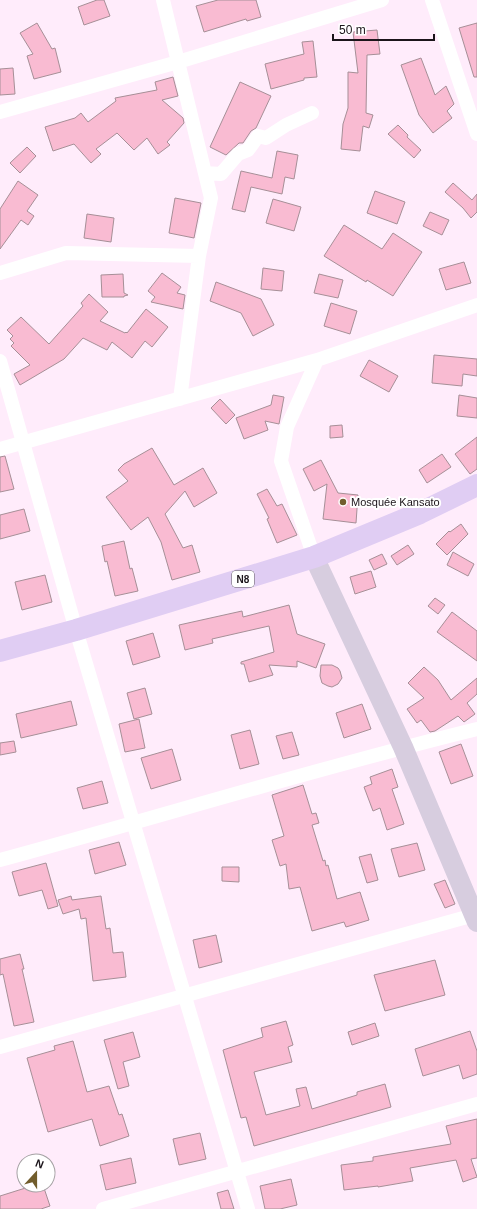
<svg xmlns="http://www.w3.org/2000/svg" width="477" height="1209" font-family="Arial,sans-serif">
	<style>
		.building { fill: #f9bbd2; stroke: #a68f97 }
		.lines { fill: none; stroke-linecap: round; stroke-linejoin: round }
		.street { stroke: #fff; stroke-width: 14 }
		.secondary { stroke: #d7cddf; stroke-width: 20 }
		.primary { stroke: #e0cdf3; stroke-width: 22 }
		.poi-dot { fill: #715d2c; stroke: #fff; stroke-width: 1.5 }
		.labels { text-anchor: middle; stroke-width: 4; stroke-linejoin: round; paint-order: stroke }
		.shield { fill: #fff; stroke: #5f5a5f; stroke-width: 1 }
		.shield-label { font-size: 10px; font-weight: bold; fill: #1b141a }
		.poi-label { font-size: 11px; fill: #1b141a; stroke: #fff; text-anchor: start }
	</style>
	<rect width="100%" height="100%" fill="#ffecfb"/>
	<path class="building" d="M97,0H104L110,16L84,25L78,7Z
		M218,0H256L261,17L247,21L246,19L204,32L196,6Z
		M37,23L52,49L55,48L61,72L34,79L27,56L33,54L20,33Z
		M477,23V77H474L459,28Z
		M377,30L380,54L367,55L366,113L373,115L369,128L363,126L360,151L341,149L343,124L348,108V72L358,73L353,32Z
		M313,41L317,77L304,78V80L271,89L265,64L304,54L302,42Z
		M421,58L435,95L446,86L454,104L447,111L452,118L433,133L419,115L401,65Z
		M13,68L15,94L0,95V69Z
		M173,77L178,96L162,100L183,118L184,123L167,142L170,145L158,154L147,138L134,150L117,133L96,149L101,154L91,163L74,144L53,151L45,127L75,118L81,113L88,122L116,101L115,98L157,90L155,82Z
		M240,82L271,96L256,128L251,131L243,143H239L226,155L210,147Z
		M398,125L408,135L407,137L421,150L414,158L388,134Z
		M27,147L36,156L20,173L10,163Z
		M277,151L298,155L294,179L285,177L282,194L251,187L245,212L232,209L241,171L272,178Z
		M18,181L38,195L27,211L34,216L28,225L21,220L0,249V209Z
		M453,183L472,200L477,194V212L471,218L463,208L445,192Z
		M375,191L405,202L397,224L367,213Z
		M175,198L201,203L194,238L169,233Z
		M273,199L301,207L294,231L266,223Z
		M430,212L449,220L442,235L423,226Z
		M87,214L114,218L111,242L84,238Z
		M344,225L382,249L393,233L422,252L393,296L367,280L366,282L324,256Z
		M464,262L471,283L446,290L439,269Z
		M263,268L284,271L282,291L261,289Z
		M162,273L181,287L177,293L185,295L183,309L151,302L155,297L148,291Z
		M123,274L124,293L128,295L124,296V297H102L101,275Z
		M319,274L343,280L338,298L314,293Z
		M216,282L261,299L274,325L253,336L241,313L210,301Z
		M89,294L108,312L100,321L125,333L126,332L127,333L146,309L168,327L152,347L145,341L132,358L112,342L107,350L83,338L64,359L20,385L14,374L30,365L11,346L14,343L10,339L13,336L7,330L21,317L49,344L83,306L81,303Z
		M331,303L357,311L350,334L324,326Z
		M434,355L477,359V376L463,374L462,386L432,383Z
		M369,360L398,376L389,392L360,376Z
		M273,395L284,397L279,424L265,421L268,430L244,439L236,418L271,405Z
		M459,395L477,398V418L457,416Z
		M220,399L235,415L226,424L211,408Z
		M342,425L343,437L330,438V426Z
		M477,437V469L470,474L455,454Z
		M152,448L174,485L203,468L217,493L194,507L185,491L165,514L183,548L192,545L200,572L172,580L161,542L148,517L131,530L106,497L128,481L118,470L124,464Z
		M442,454L451,467L427,483L419,470Z
		M5,456L14,489L0,492V457Z
		M321,460L338,493L358,495L356,523L323,519L327,484L314,491L303,469Z
		M267,489L277,506L282,504L297,535L277,543L267,519L269,518L257,494Z
		M24,509L30,531L0,539V515Z
		M461,524L468,534L447,555L436,544L449,531L450,532Z
		M124,541L130,569L132,568L138,591L115,596L107,561L105,562L102,546Z
		M408,545L414,554L397,565L391,556Z
		M453,552L474,564L468,576L447,565Z
		M382,554L387,564L374,570L369,560Z
		M371,571L376,587L355,594L350,577Z
		M45,575L52,602L22,610L15,582Z
		M435,598L445,605L438,614L428,606Z
		M289,605L297,634L325,644L316,668L297,661V667L269,665L273,675L249,682L244,664H241V662L274,652L269,626L212,639L213,643L185,650L179,625L242,611L243,617Z
		M452,612L477,631V661L437,632Z
		M153,633L160,657L133,665L126,641Z
		M321,665H332L338,668L340,671L342,678L338,684L332,687L328,686L322,683L320,676Z
		M424,667L438,680L451,700L477,678V694L467,703L475,714L464,722L458,716L435,731L430,732L421,720L417,723L407,709L424,698L408,683Z
		M145,688L152,714L134,719L127,693Z
		M71,701L77,725L21,738L16,714Z
		M362,704L371,729L344,738L336,713Z
		M139,719L145,748L125,752L119,724Z
		M250,730L259,764L240,769L231,735Z
		M292,732L299,755L283,759L276,736Z
		M14,741L16,752L0,755V743Z
		M461,744L473,776L451,784L439,752Z
		M172,749L181,780L151,789L141,758Z
		M392,769L398,787L392,789L404,824L387,830L380,808L373,811L364,787L372,784L370,777Z
		M102,781L108,803L83,809L77,788Z
		M303,785L312,814L316,813L319,823L312,825L323,861L325,860L326,866L328,865L337,899L360,892L369,920L346,927L344,922L312,931L300,887L289,889L286,864L280,866L272,840L284,836L272,795Z
		M119,842L126,865L95,874L89,850Z
		M417,843L425,870L399,877L391,849Z
		M371,854L378,880L367,883L359,857Z
		M46,863L58,906L48,909L42,890L19,896L12,872Z
		M222,867H239V882L222,881Z
		M445,880L455,904L445,908L434,884Z
		M71,896L72,900L101,896L106,929L110,928L113,953L123,952L126,977L93,981L86,918L81,919L79,909L63,914L58,900Z
		M216,935L222,962L199,968L193,940Z
		M20,954L24,969H22L34,1022L14,1026L3,974L0,975V959Z
		M435,960L445,995L385,1011L374,975Z
		M286,1021L293,1045L288,1047L292,1062L254,1072L266,1115L300,1106L296,1089L306,1087L312,1109L357,1095V1092L385,1084L391,1107L254,1146L246,1117L241,1118L223,1050L263,1037L261,1028Z
		M375,1023L379,1036L352,1045L348,1032Z
		M470,1031L477,1051V1074L463,1079L459,1065L423,1076L415,1049Z
		M133,1032L140,1057L123,1062L129,1086L118,1089L104,1040Z
		M73,1041L87,1092L109,1086L119,1115L122,1114L129,1136L100,1146L92,1119L48,1132L27,1058L55,1050L54,1046Z
		M477,1119V1158L471,1159L477,1177L463,1182L456,1160L410,1168L413,1181L378,1187V1186L344,1190L341,1165L373,1161V1157L451,1144L446,1126Z
		M200,1133L206,1159L179,1165L173,1139Z
		M131,1158L136,1183L106,1190L100,1165Z
		M291,1179L297,1205L280,1209H265L260,1186Z
		M35,1185H43L50,1206L41,1209H0V1196Z
		M228,1190L234,1209H221L217,1193Z"/>
	<g class="lines">
		<path class="street" d="M163,0L211,198L199,256L180,399
			M432,0L477,134
			M0,112L178,62L382,0
			M205,173L221,174L238,154L248,150L258,136L266,138L286,125L312,113
			M0,273L66,253L199,256
			M0,361L76,630L248,1209
			M0,449L317,360L477,305
			M314,557L281,461L287,427L317,360
			M0,860C159,817 317,768 477,729
			M0,1047L474,915
			M103,1209L477,1104"/>
		<path class="secondary" d="M314,557L403,747L477,922"/>
		<path class="primary" d="M0,651L76,630L314,557L420,513L477,485"/>
	</g>
	<circle class="poi-dot" cx="343" cy="502" r="4"/>
	<g class="labels">
		<rect class="shield" x="232" y="571" width="22" height="16" rx="3"/>
		<g class="shield-label">
			<text x="243" y="583">N8</text>
		</g>
		<g class="poi-label">
			<text x="351" y="506">Mosquée Kansato</text>
		</g>
	</g>
	<g transform="translate(36 1173) rotate(21)"><circle r="19" fill="#ffffff" stroke="#a4a1a3"/>
	<path d="M0-3L7 15L0 10L-7 15Z" fill="#715d2c"/>
	<text y="-6" font-size="11" font-weight="bold" text-anchor="middle" fill="#1b141a">N</text>
	</g>
	<path d="M333 34v6h101v-6" fill="none" stroke="#1b141a" stroke-width="2"/>
	<text x="339" y="34" font-size="12" fill="#1b141a" stroke="#ffffff" stroke-width="3" paint-order="stroke">50 m</text>
</svg>
